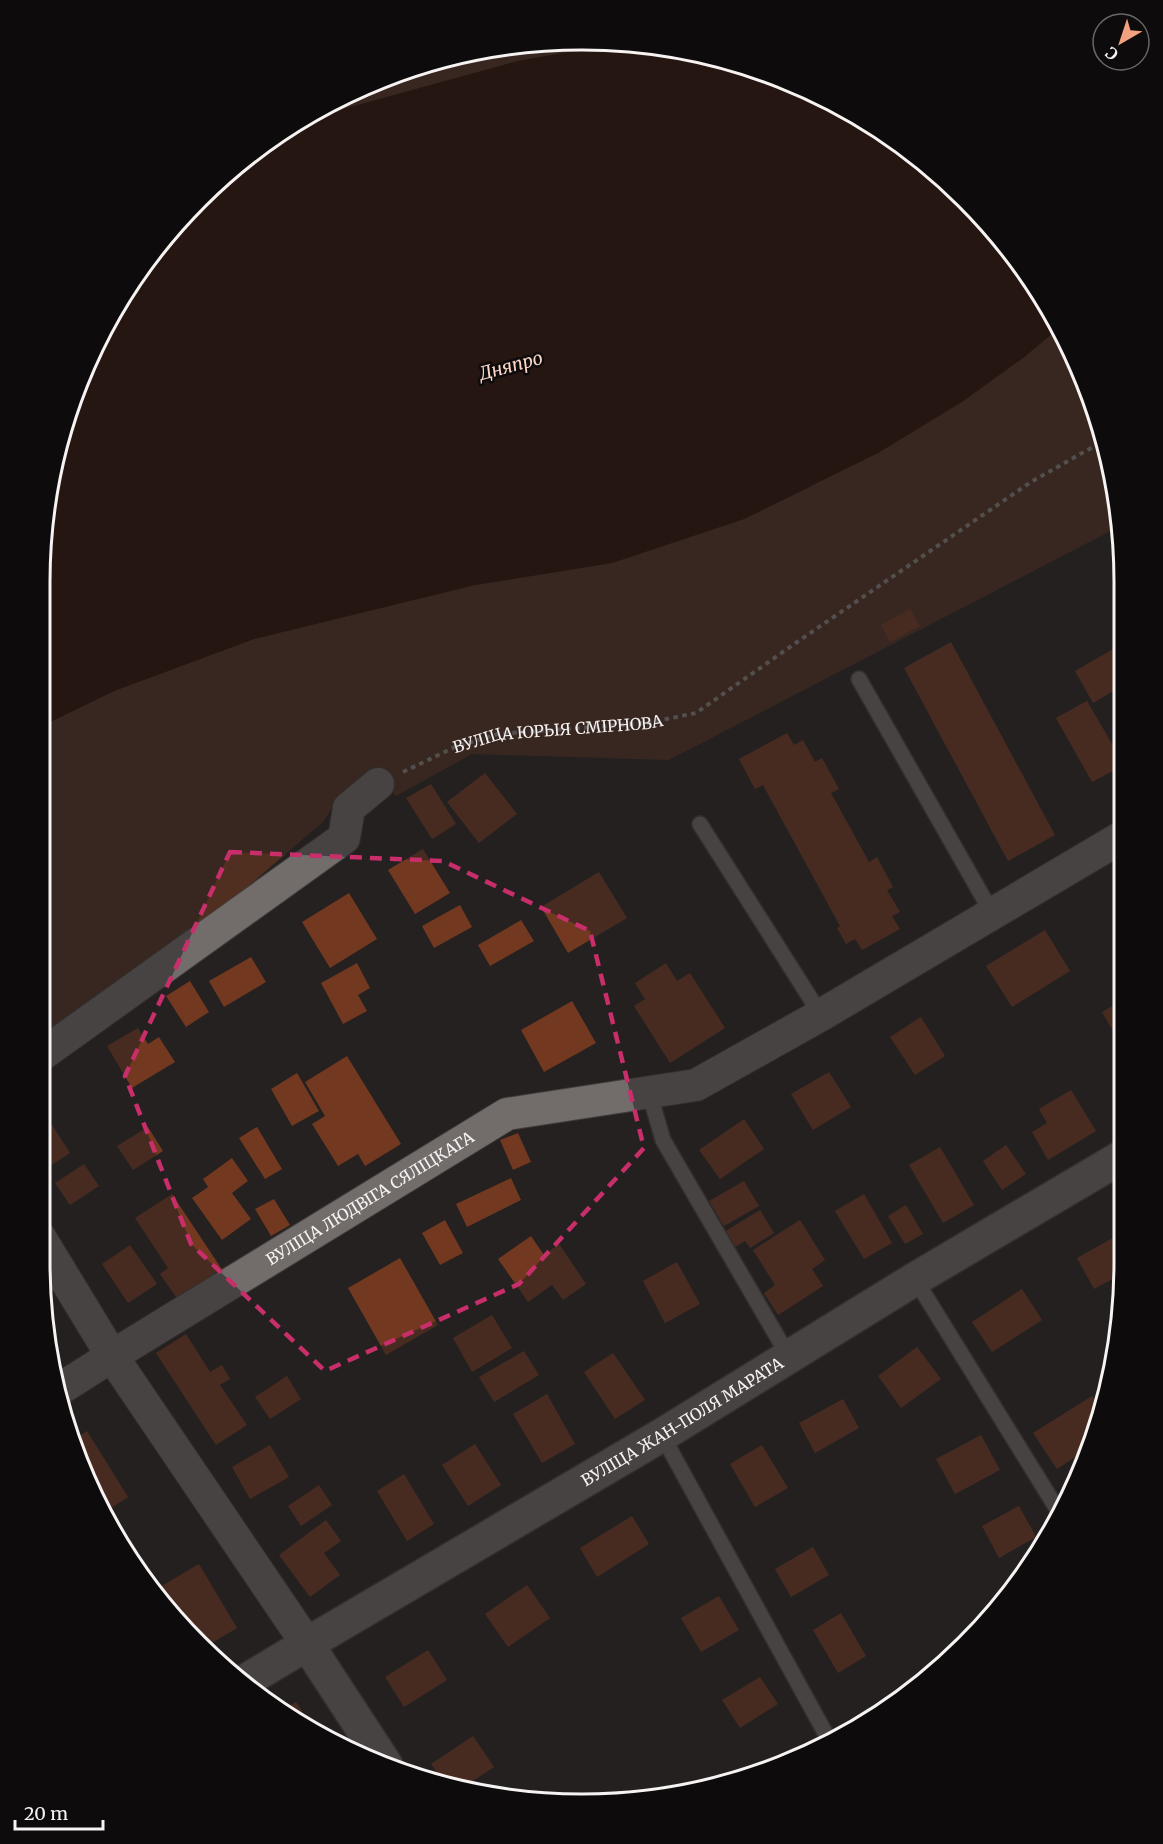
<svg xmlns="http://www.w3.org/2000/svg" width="1163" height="1844" font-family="Merriweather,serif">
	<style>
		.green { fill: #512f20 }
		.water { fill: #260901 }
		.building { fill: #723820 }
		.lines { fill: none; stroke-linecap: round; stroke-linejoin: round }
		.service-casing { stroke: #413e3c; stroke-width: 18 }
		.minor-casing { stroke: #413e3c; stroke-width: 34 }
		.tertiary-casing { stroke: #413e3c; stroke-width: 36 }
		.path { stroke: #8a8786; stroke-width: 4; stroke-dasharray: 4.5 4.5; stroke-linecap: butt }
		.service { stroke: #726d6b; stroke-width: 15 }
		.minor { stroke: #726d6b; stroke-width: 32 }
		.tertiary { stroke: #726d6b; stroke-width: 33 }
		.marked { fill: none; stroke: #c72e6a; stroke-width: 4.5; stroke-dasharray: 12 8; stroke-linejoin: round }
		.labels { text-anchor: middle; stroke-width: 5; stroke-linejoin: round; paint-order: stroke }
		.street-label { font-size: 16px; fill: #f6f3f2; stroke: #0d0b0b }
		.water-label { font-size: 18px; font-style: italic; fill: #fcd6c7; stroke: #0d0b0b }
		.rim { fill: none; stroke: #f6f3f2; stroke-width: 3 }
	</style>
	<rect width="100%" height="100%" fill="#252120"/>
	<path class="green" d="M617,40L625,42L518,61L314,117L292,125L311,112L407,68L511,44Z
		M1059,328L1105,441L1120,526L669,760L472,754L396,796L370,769L333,806L324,821L174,950L40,1039L42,726L114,691L254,639L475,585L612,563L744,519L808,488L1023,358Z"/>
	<path class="water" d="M625,42L722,58L822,95L912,151L990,224L1051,311L1059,328L1023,358L962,402L878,453L744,519L612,563L475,585L254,639L114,691L42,726L44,511L80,374L151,251L224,173L292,125L314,117L518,61Z"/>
	<path class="building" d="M910,609L920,626L890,642L881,625Z
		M951,642L1055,835L1008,861L904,668Z
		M1122,644V686L1093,703L1075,671Z
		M1087,701L1122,761V766L1092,782L1056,718Z
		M787,733L794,745L803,740L815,762L822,758L839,789L831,793L869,862L877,857L893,887L887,890L900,912L892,916L900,929L862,950L855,939L846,944L837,928L840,926L763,785L755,789L739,759Z
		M485,773L517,814L479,843L447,802Z
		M431,784L456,824L432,839L406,798Z
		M423,849L450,893L415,914L388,870Z
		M599,872L627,918L568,953L541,907Z
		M1121,885V907L1112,891Z
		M349,893L377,939L330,968L302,922Z
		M460,905L472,927L434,948L422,926Z
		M521,920L534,941L490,966L478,945Z
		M1045,930L1070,971L1012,1007L986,966Z
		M251,957L266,982L224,1007L209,981Z
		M357,963L370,988L358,995L367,1011L343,1024L321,983Z
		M666,963L677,981L690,973L725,1028L670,1063L634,1006L645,999L635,983Z
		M190,981L209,1012L186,1027L166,996Z
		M572,1001L596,1043L544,1072L521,1030Z
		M1121,1001V1045L1102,1012Z
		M921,1017L945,1056L915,1075L890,1037Z
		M138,1028L148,1044L159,1037L175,1062L132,1088L107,1046Z
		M347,1056L401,1144L365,1166L358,1154L338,1166L312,1124L325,1116L305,1082Z
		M829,1072L851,1107L813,1130L791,1094Z
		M297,1073L319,1111L292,1126L271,1089Z
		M1071,1090L1096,1131L1048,1160L1032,1132L1047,1123L1039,1109Z
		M40,1106L70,1153L41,1172L40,1169Z
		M744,1119L764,1149L720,1179L699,1150Z
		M148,1127L163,1151L133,1170L117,1146Z
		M257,1127L282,1169L265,1179L239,1138Z
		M518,1133L531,1162L513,1170L500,1140Z
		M1006,1145L1026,1174L1002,1190L983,1161Z
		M940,1147L974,1205L943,1223L909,1165Z
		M232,1158L248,1181L232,1193L251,1219L222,1240L192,1198L208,1187L203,1179Z
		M84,1164L99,1186L70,1205L55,1183Z
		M511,1178L521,1200L467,1227L456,1204Z
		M744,1181L759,1206L724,1226L709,1201Z
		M172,1194L223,1271L178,1300L160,1274L168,1268L135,1218Z
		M864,1194L892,1243L864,1259L835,1211Z
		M274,1199L290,1225L271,1236L255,1209Z
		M906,1205L923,1234L905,1244L888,1216Z
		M760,1210L774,1233L750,1248L745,1241L734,1248L724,1232Z
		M445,1220L463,1253L440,1265L422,1233Z
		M800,1220L825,1260L812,1269L823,1286L778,1315L764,1293L775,1285L753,1250Z
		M1120,1234V1275L1094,1289L1077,1258Z
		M531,1236L544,1255L559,1244L586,1284L563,1300L552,1285L528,1302L498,1259Z
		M130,1245L157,1284L128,1303L102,1264Z
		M400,1258L438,1325L386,1355L348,1288Z
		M677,1262L700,1304L665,1323L643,1281Z
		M1022,1289L1042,1320L992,1352L972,1322Z
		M492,1315L512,1348L472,1372L453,1338Z
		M186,1334L210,1372L222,1365L230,1379L220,1385L247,1425L216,1445L156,1353Z
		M917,1347L941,1379L901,1408L878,1376Z
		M524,1351L539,1375L494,1402L479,1377Z
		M613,1353L645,1400L615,1419L584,1372Z
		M287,1376L301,1399L270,1419L255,1397Z
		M547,1394L575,1444L542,1463L513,1414Z
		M1092,1396L1100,1407L1089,1448L1057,1469L1033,1433Z
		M843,1399L859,1428L815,1453L799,1423Z
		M87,1431L128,1497L105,1512L70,1442Z
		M981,1435L1000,1470L955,1494L936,1459Z
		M475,1444L501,1485L468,1506L442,1465Z
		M270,1445L289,1477L250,1499L232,1467Z
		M762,1445L788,1488L755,1507L730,1464Z
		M404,1474L434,1524L407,1541L377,1491Z
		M319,1485L332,1505L301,1526L288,1506Z
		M1019,1506L1036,1537L999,1558L982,1526Z
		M632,1516L649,1544L597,1577L580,1548Z
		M326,1520L341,1541L324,1553L340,1575L310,1597L279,1555Z
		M813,1547L829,1575L791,1597L775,1569Z
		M199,1564L237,1628L207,1646L155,1590Z
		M527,1585L550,1618L508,1647L485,1614Z
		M719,1596L739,1630L701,1652L681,1618Z
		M841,1613L866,1656L838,1673L813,1630Z
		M428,1650L447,1680L404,1707L385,1677Z
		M760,1677L778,1704L740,1728L722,1700Z
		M296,1702L311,1725L284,1710Z
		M473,1736L494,1767L465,1786L444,1782L431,1764Z"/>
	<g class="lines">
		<defs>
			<path id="service" d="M859,679L992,913
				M700,824L821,1015
				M649,1092L663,1140L789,1357
				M915,1279L1059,1512
				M662,1435L828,1738"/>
			<g id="minor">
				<path d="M40,1056L344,838L349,808L378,784"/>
				<path d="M39,1236L112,1356L307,1644"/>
				<path id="s2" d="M60,1389L112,1356L507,1114L696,1085L821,1015L1122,837"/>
			</g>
			<g id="tertiary">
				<path d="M307,1644L386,1765"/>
				<path id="s3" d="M242,1683L307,1644L662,1435L915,1279L1120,1158"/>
			</g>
		</defs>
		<use href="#service" class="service-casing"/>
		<use href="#minor" class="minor-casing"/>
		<use href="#tertiary" class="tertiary-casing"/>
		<path class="path" id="s1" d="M403,772L455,747L498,734L647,723L696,713L800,640L1031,482L1105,440"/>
		<use href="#service" class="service"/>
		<use href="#minor" class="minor"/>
		<use href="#tertiary" class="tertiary"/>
	</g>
	<path d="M0 0H1163V1844H0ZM230,852L443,861L590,931L644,1148L519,1284L325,1371L191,1244L125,1076Z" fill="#252120" fill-opacity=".55" fill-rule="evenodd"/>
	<path class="marked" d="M230,852L443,861L590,931L644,1148L519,1284L325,1371L191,1244L125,1076Z"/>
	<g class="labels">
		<g class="street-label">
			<text dy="6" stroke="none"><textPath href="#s1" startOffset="162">ВУЛІЦА ЮРЫЯ СМІРНОВА</textPath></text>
			<text dy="6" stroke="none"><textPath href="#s2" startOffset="364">ВУЛІЦА ЛЮДВІГА СЯЛІЦКАГА</textPath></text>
			<text dy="6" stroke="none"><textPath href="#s3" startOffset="512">ВУЛІЦА ЖАН-ПОЛЯ МАРАТА</textPath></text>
		</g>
		<g class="water-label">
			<text transform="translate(511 366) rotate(-15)" y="6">Дняпро</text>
		</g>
	</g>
	<path d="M0 0H1163V1844H0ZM582 50H582A532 532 0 0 1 1114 582V1262A532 532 0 0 1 582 1794H582A532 532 0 0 1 50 1262V582A532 532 0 0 1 582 50Z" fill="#0d0b0b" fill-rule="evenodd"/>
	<path class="rim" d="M582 50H582A532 532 0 0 1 1114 582V1262A532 532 0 0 1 582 1794H582A532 532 0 0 1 50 1262V582A532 532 0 0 1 582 50Z"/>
	<g transform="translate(1121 42) rotate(219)"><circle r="28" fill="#0d0b0b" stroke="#6a6867" stroke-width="1.5"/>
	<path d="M0-4.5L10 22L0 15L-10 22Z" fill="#f2a07f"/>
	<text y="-9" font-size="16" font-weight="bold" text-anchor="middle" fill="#f6f3f2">С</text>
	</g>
	<path d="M15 1820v9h88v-9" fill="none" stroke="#f6f3f2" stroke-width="3"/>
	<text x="24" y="1820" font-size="18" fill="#f6f3f2" stroke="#0d0b0b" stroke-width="4.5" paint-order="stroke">20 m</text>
</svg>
